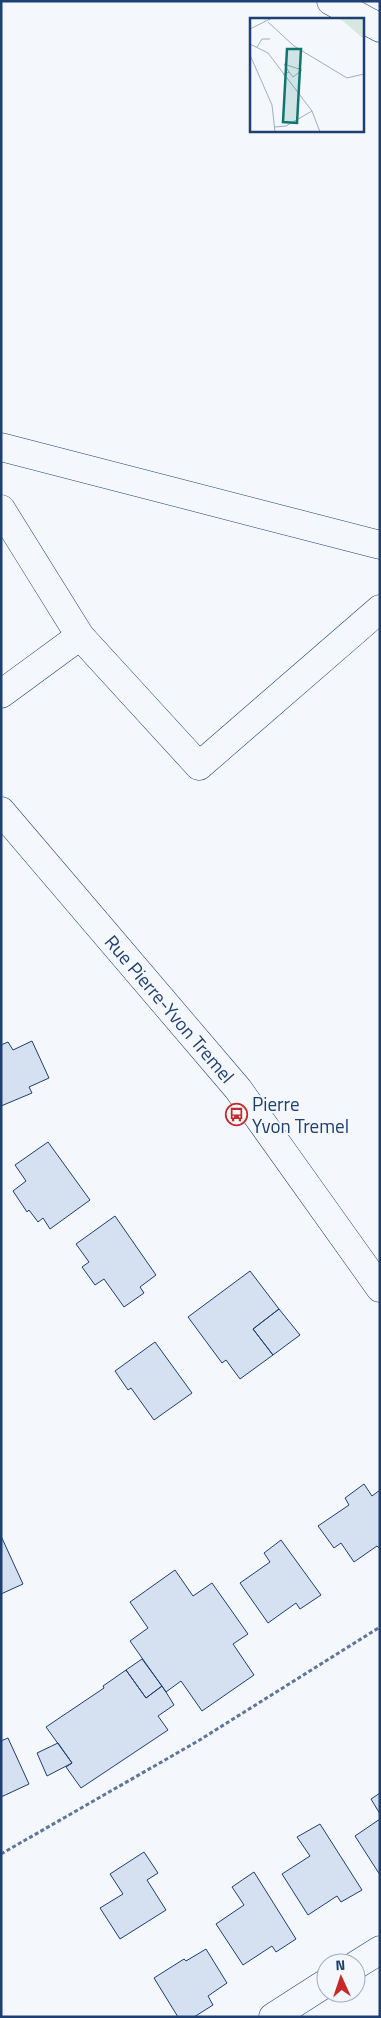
<svg xmlns="http://www.w3.org/2000/svg" width="381" height="2018" font-family="'Titillium Web',sans-serif">
	<style>
		.building { fill: #d5e0f0; stroke: #1d3f73 }
		.lines { fill: none; stroke-linecap: round; stroke-linejoin: round }
		.minor-casing { stroke: #1d3f73; stroke-width: 29 }
		.path { stroke: #5e769c; stroke-width: 3; stroke-dasharray: 4 2.5; stroke-linecap: butt }
		.minor { stroke: #f4f7fb; stroke-width: 28 }
		.labels { text-anchor: middle; stroke-width: 4; stroke-linejoin: round; paint-order: stroke }
		.street-label { font-size: 19px; fill: #1d3f73; stroke: #f4f7fb }
		.poi-label { font-size: 19px; fill: #1d3f73; stroke: #f4f7fb; text-anchor: start }
		.inset-road { fill: none; stroke: #9eadc5; stroke-width: 1 }
		.view { fill: #0f766e; fill-opacity: 0.15; stroke: #0f766e; stroke-width: 2.5 }
		.inset-edge { fill: none; stroke: #1d3f73; stroke-width: 2.5 }
	</style>
	<rect width="100%" height="100%" fill="#f4f7fb"/>
	<path class="building" d="M32,1041L49,1078L29,1087L32,1093L1,1106V1045L8,1042L13,1050Z
		M48,1142L90,1200L50,1229L43,1218L38,1222L29,1210L27,1212L13,1191L26,1181L15,1165Z
		M115,1216L156,1275L140,1287L144,1293L124,1307L104,1279L95,1285L82,1267L89,1262L76,1244Z
		M250,1271L279,1309L253,1329L273,1355L240,1379L226,1360L222,1363L188,1317Z
		M279,1309L300,1335L273,1355L253,1329Z
		M155,1342L192,1393L154,1420L131,1388L128,1390L115,1371Z
		M364,1484L372,1496L380,1490V1549L377,1546L354,1562L341,1543L334,1548L318,1526L349,1505L345,1498Z
		M1,1536L23,1584L1,1594Z
		M281,1540L321,1595L300,1609L296,1603L268,1623L240,1583L270,1562L264,1553Z
		M175,1570L193,1596L212,1583L248,1634L233,1644L254,1675L202,1711L181,1681L166,1692L130,1641L148,1628L130,1602Z
		M142,1659L162,1686L146,1698L126,1670Z
		M126,1670L146,1698L162,1686L166,1692L174,1705L158,1716L168,1730L81,1788L66,1767L72,1763L46,1727L104,1688L103,1686Z
		M8,1738L29,1784L1,1797V1741Z
		M58,1743L72,1763L47,1776L37,1753Z
		M380,1793V1814L371,1799Z
		M380,1819V1875L355,1836Z
		M320,1824L362,1890L341,1902L337,1896L308,1915L282,1874L310,1856L297,1837Z
		M144,1852L158,1873L147,1880L166,1910L120,1939L100,1908L123,1894L110,1874Z
		M254,1872L296,1939L276,1952L272,1946L243,1965L216,1924L244,1905L232,1887Z
		M206,1949L227,1983L208,1996L213,2005L194,2017H178L154,1978L184,1959L186,1961Z"/>
	<g class="lines">
		<defs>
			<g id="minor">
				<path d="M331,1L380,28"/>
				<path d="M1,447L380,545"/>
				<path d="M1,509L80,636L199,766L380,609"/>
				<path d="M1,694L80,636"/>
				<path id="s1" d="M1,811L238,1089L380,1288"/>
				<path d="M356,1965L380,1950"/>
				<path d="M273,2017L326,1983"/>
			</g>
		</defs>
		<use href="#minor" class="minor-casing"/>
		<path class="path" d="M1,1854L198,1741L380,1627"/>
		<use href="#minor" class="minor"/>
	</g>
	<defs>
		<symbol id="bus-ring" viewBox="-11 -11 22 22"><circle r="9.5" fill="#f4f7fb" stroke="#c62828" stroke-width="1.5"/><path d="M-5-6H5V4H4V6H2V4H-2V6H-4V4H-5ZM-3.5-4V0h7V-4ZM-3.5 1.2v1.5H-2V1.2ZM2 1.2v1.5H3.5V1.2Z" fill="#c62828"/></symbol>
	</defs>
	<g fill-rule="evenodd">
		<use href="#bus-ring" x="224" y="1102" width="25" height="25"/>
	</g>
	<g class="labels">
		<g class="street-label">
			<text dy="7" stroke="none"><textPath href="#s1" startOffset="260">Rue Pierre-Yvon Tremel</textPath></text>
		</g>
		<g class="poi-label">
			<text x="252" y="1111">Pierre<tspan x="252" dy="22">Yvon Tremel</tspan></text>
		</g>
	</g>
	<g transform="translate(250 18)">
		<rect width="114" height="114" fill="#f4f7fb"/>
		<path d="M89,0H114V21L94,4Z" fill="#d7e8df"/>
		<path class="inset-road" d="M18,4L44,28L97,60L114,56M0,11L22,0M0,26L18,35L62,93L70,114M7,29L12,21H20M0,37L22,87L25,114M33,57L39,54L43,59L52,52L34,46L39,54M25,109L36,108L62,93"/>
		<path class="view" d="M37,31H51L47,105L33,104Z"/>
		<rect width="114" height="114" class="inset-edge"/>
	</g>
	<rect width="381" height="2018" fill="none" stroke="#1d3f73" stroke-width="5"/>
	<g transform="translate(341 1978) rotate(357)"><circle r="24" fill="#f4f7fb" stroke="#9eadc5"/>
	<path d="M0-4L9 19L0 12L-9 19Z" fill="#c62828"/>
	<text y="-8" font-size="14" font-weight="bold" text-anchor="middle" fill="#1d3f73">N</text>
	</g>
</svg>
